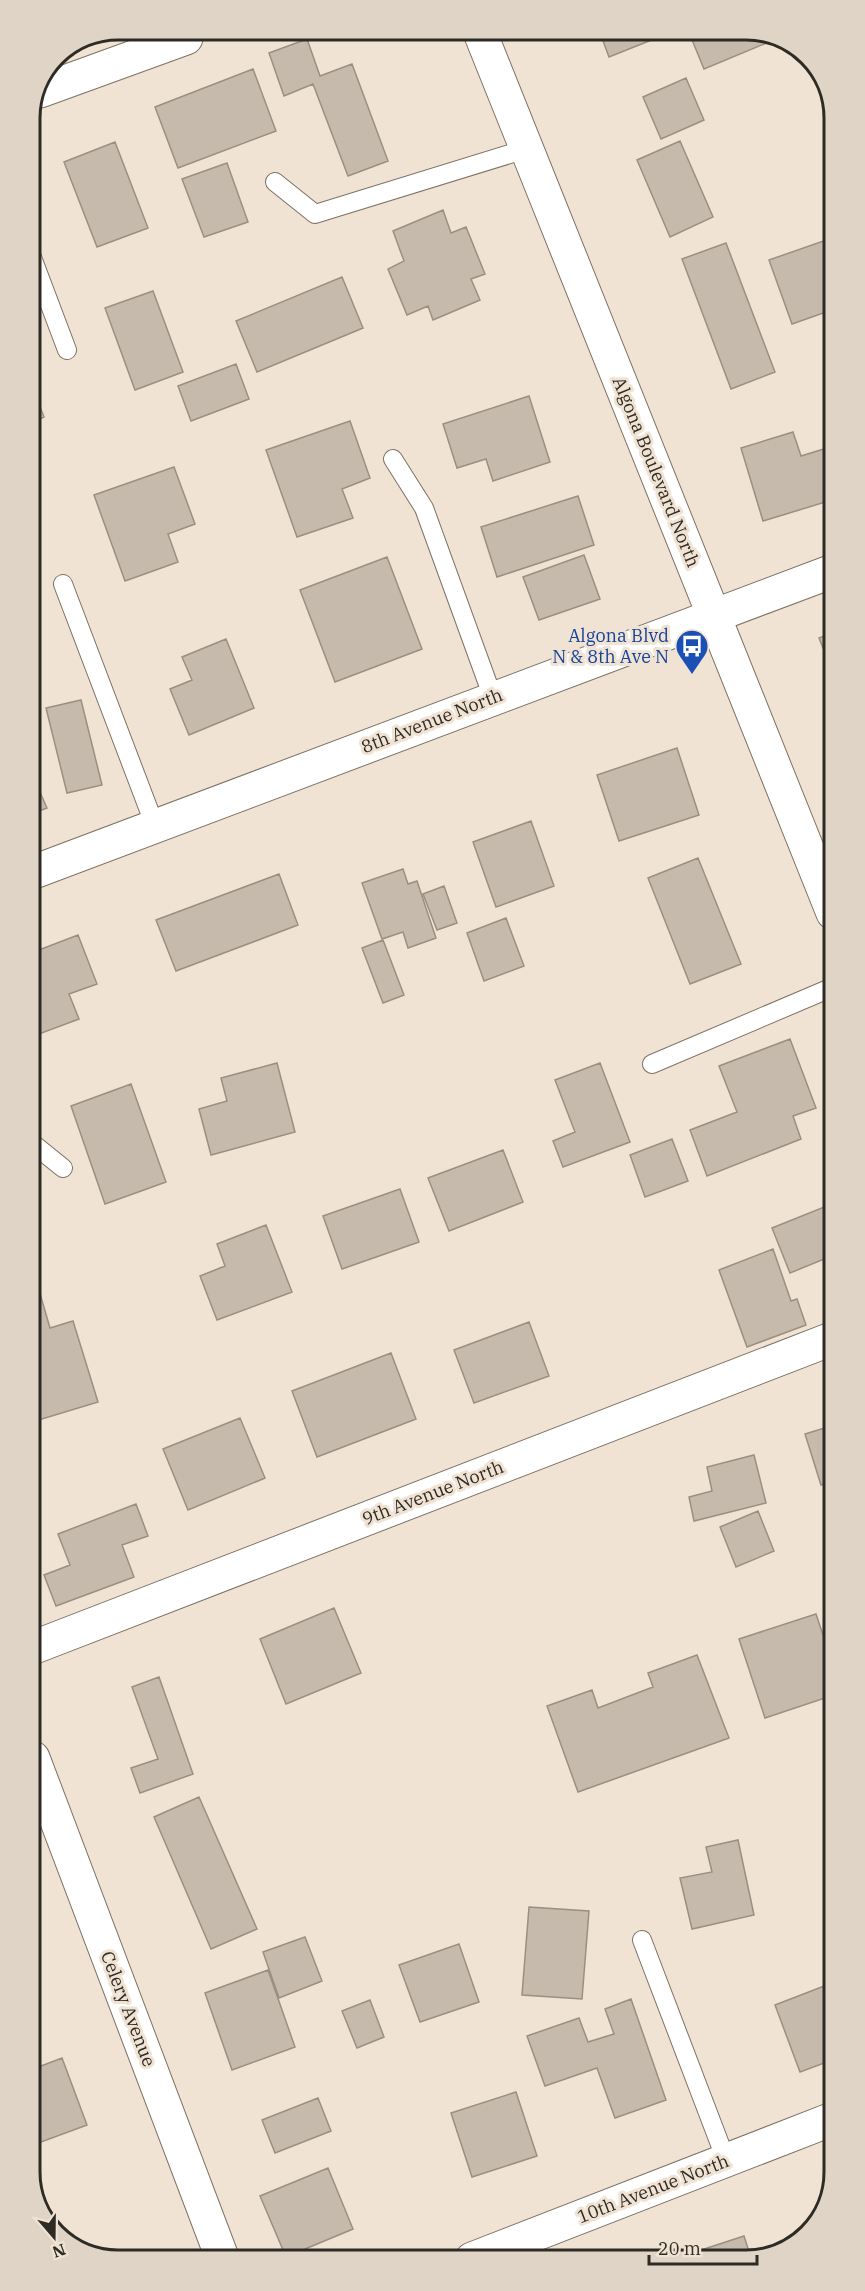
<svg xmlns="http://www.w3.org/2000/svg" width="865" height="2291" font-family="'IBM Plex Serif',serif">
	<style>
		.building { fill: #c6baac; stroke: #9a8f81; stroke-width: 1.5 }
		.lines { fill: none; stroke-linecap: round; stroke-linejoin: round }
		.service-casing { stroke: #7d7265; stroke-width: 20 }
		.minor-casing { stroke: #7d7265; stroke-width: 35 }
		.tertiary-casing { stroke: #7d7265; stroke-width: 35 }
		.service { stroke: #fff; stroke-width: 18 }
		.minor { stroke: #fff; stroke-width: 33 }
		.tertiary { stroke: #fff; stroke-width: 33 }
		.labels { text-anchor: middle; stroke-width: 6; stroke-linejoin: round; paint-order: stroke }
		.street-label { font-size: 18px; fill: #2e2a24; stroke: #f0e3d4 }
		.transit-label { font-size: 18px; fill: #164399; stroke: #f0e3d4; text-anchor: end }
		.rim { fill: none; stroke: #2e2a24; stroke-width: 3 }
	</style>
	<rect width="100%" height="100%" fill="#f0e3d4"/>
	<path class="building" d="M599,30H662L664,35L609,57Z
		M688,30H752L776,39L704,69Z
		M307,39L320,76L352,64L388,161L348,176L313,84L284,96L269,53Z
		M253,69L276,131L178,168L155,107Z
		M815,71L832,96V105L810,74Z
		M686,78L704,120L661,139L643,97Z
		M680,141L713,217L670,237L637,160Z
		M115,142L148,228L97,247L64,162Z
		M227,163L248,222L204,237L182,179Z
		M443,210L451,233L466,227L485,274L471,279L480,300L433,320L428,306L407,315L388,269L404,261L393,231Z
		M832,238V310L792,324L769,260Z
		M726,243L775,372L731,389L682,259Z
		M342,277L363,328L257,372L236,321Z
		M153,291L183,372L135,390L105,308Z
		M236,364L249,399L191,421L178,386Z
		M31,383L44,417L31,423Z
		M529,396L550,462L493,481L486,459L457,468L443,424Z
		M350,421L370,478L342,489L353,518L297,537L266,450Z
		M793,432L801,456L827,448L832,466V500L763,521L741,448Z
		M174,467L195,524L168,534L178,562L125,581L94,495Z
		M578,496L594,545L497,577L481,527Z
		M584,555L600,599L539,620L523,577Z
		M387,557L422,649L335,682L300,590Z
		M833,633V673L819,638Z
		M226,639L254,708L189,735L170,689L192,680L182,657Z
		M81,700L102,785L67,793L46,708Z
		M677,748L699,815L619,841L597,775Z
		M31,772L47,808L31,814Z
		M531,821L554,886L496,907L473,842Z
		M698,858L741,964L690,984L648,878Z
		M403,869L408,884L417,881L436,938L408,948L403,932L382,939L362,883Z
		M279,874L298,925L176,971L156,920Z
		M444,886L457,923L437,930L423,894Z
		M506,918L524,966L484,981L467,933Z
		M78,935L97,984L69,994L79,1019L31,1037V953Z
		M383,940L404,995L383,1003L362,948Z
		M790,1039L816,1108L793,1116L801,1139L707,1176L690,1130L737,1112L719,1066Z
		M277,1063L295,1132L211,1155L199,1109L227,1101L221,1078Z
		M600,1063L630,1142L563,1167L553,1141L575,1132L555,1080Z
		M131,1084L166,1182L105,1204L71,1106Z
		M672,1139L688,1181L645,1197L630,1155Z
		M503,1150L523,1202L449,1231L428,1178Z
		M400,1189L419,1242L342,1269L323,1216Z
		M834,1203V1255L790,1273L772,1228Z
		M266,1225L292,1292L217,1320L200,1276L225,1266L217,1244Z
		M773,1249L791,1301L797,1299L806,1325L747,1347L719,1270Z
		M34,1273L50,1328L73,1321L98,1402L32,1422V1274Z
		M529,1322L549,1376L474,1403L454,1350Z
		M391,1353L416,1419L317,1457L292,1391Z
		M240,1418L265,1478L188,1510L163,1449Z
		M834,1425V1481L821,1485L805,1434Z
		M754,1455L766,1503L694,1521L689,1497L712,1491L707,1467Z
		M136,1504L148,1536L122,1545L134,1577L56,1606L44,1575L70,1565L58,1534Z
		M758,1511L774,1551L736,1567L720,1527Z
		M334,1608L361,1673L286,1704L260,1639Z
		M816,1614L825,1641L834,1637V1695L765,1718L739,1639Z
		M697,1655L729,1738L578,1792L547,1706L592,1690L598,1708L653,1687L648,1673Z
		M159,1677L193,1774L140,1793L131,1768L158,1759L132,1687Z
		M199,1797L257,1929L211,1949L154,1817Z
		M738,1840L754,1915L692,1929L680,1878L712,1872L706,1847Z
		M529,1907L589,1911L582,1999L522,1995Z
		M305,1937L322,1981L279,1998L263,1952Z
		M459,1944L479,2002L420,2022L399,1965Z
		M268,1970L295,2047L232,2070L205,1993Z
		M832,1983L835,1989V2059L800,2072L775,2005Z
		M631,1999L666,2100L615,2118L597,2068L545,2086L527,2036L579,2018L588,2042L614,2034L605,2009Z
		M370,2000L384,2037L357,2048L342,2011Z
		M62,2058L87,2125L33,2145V2069Z
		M516,2092L537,2156L472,2177L451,2113Z
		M318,2098L331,2131L275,2153L262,2120Z
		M328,2168L353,2229L286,2257L260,2196Z
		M744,2236L751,2258H694L692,2253Z"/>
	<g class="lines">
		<defs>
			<path id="service" d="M275,182L315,214L526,149
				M30,252L67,350
				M393,459L424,508L493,698
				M63,584L155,826
				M652,1064L833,987
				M32,1143L63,1168
				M642,1940L726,2160"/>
			<path id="minor" d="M40,91L186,38
				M31,873L833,571
				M32,1648L834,1338
				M33,1758L223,2260
				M472,2259L835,2118"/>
			<path id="tertiary" d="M479,30L833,913"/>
		</defs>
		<use href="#service" class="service-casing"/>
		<use href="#minor" class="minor-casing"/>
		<use href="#tertiary" class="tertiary-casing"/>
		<use href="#service" class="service"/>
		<use href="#minor" class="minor"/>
		<use href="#tertiary" class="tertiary"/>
	</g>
	<defs>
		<symbol id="bus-pin" viewBox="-11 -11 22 30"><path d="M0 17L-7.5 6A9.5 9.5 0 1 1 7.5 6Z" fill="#1a4fb4" stroke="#f0e3d4"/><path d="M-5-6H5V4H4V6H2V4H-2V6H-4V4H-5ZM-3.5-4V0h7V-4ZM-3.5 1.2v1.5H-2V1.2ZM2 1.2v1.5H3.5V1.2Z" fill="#fff"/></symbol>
	</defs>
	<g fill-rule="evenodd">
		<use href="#bus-pin" x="673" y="627" width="38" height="52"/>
	</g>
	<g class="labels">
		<g class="street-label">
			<text transform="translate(656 472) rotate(68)" y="6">Algona Boulevard North</text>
			<text transform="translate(432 721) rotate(-21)" y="6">8th Avenue North</text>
			<text transform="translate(433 1493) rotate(-21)" y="6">9th Avenue North</text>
			<text transform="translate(128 2009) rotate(69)" y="6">Celery Avenue</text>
			<text transform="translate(653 2189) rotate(-21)" y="6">10th Avenue North</text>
		</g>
		<g class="transit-label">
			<text x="669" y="642">Algona Blvd<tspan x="669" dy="21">N &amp; 8th Ave N</tspan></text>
		</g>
	</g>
	<path d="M0 0H865V2291H0ZM118 40H746A78 78 0 0 1 824 118V2172A78 78 0 0 1 746 2250H118A78 78 0 0 1 40 2172V118A78 78 0 0 1 118 40Z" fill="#e0d4c6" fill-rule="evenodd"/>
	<path class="rim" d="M118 40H746A78 78 0 0 1 824 118V2172A78 78 0 0 1 746 2250H118A78 78 0 0 1 40 2172V118A78 78 0 0 1 118 40Z"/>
	<g transform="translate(54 2237) rotate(160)" stroke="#f0e3d4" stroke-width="4.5" paint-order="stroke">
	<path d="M0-4.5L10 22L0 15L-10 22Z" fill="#2e2a24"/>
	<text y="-9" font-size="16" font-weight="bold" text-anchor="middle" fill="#2e2a24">N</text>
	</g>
	<path d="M649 2255v9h108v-9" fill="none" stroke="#2e2a24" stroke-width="3"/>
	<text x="658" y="2255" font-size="18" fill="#2e2a24" stroke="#f0e3d4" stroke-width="4.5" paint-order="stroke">20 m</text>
</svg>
